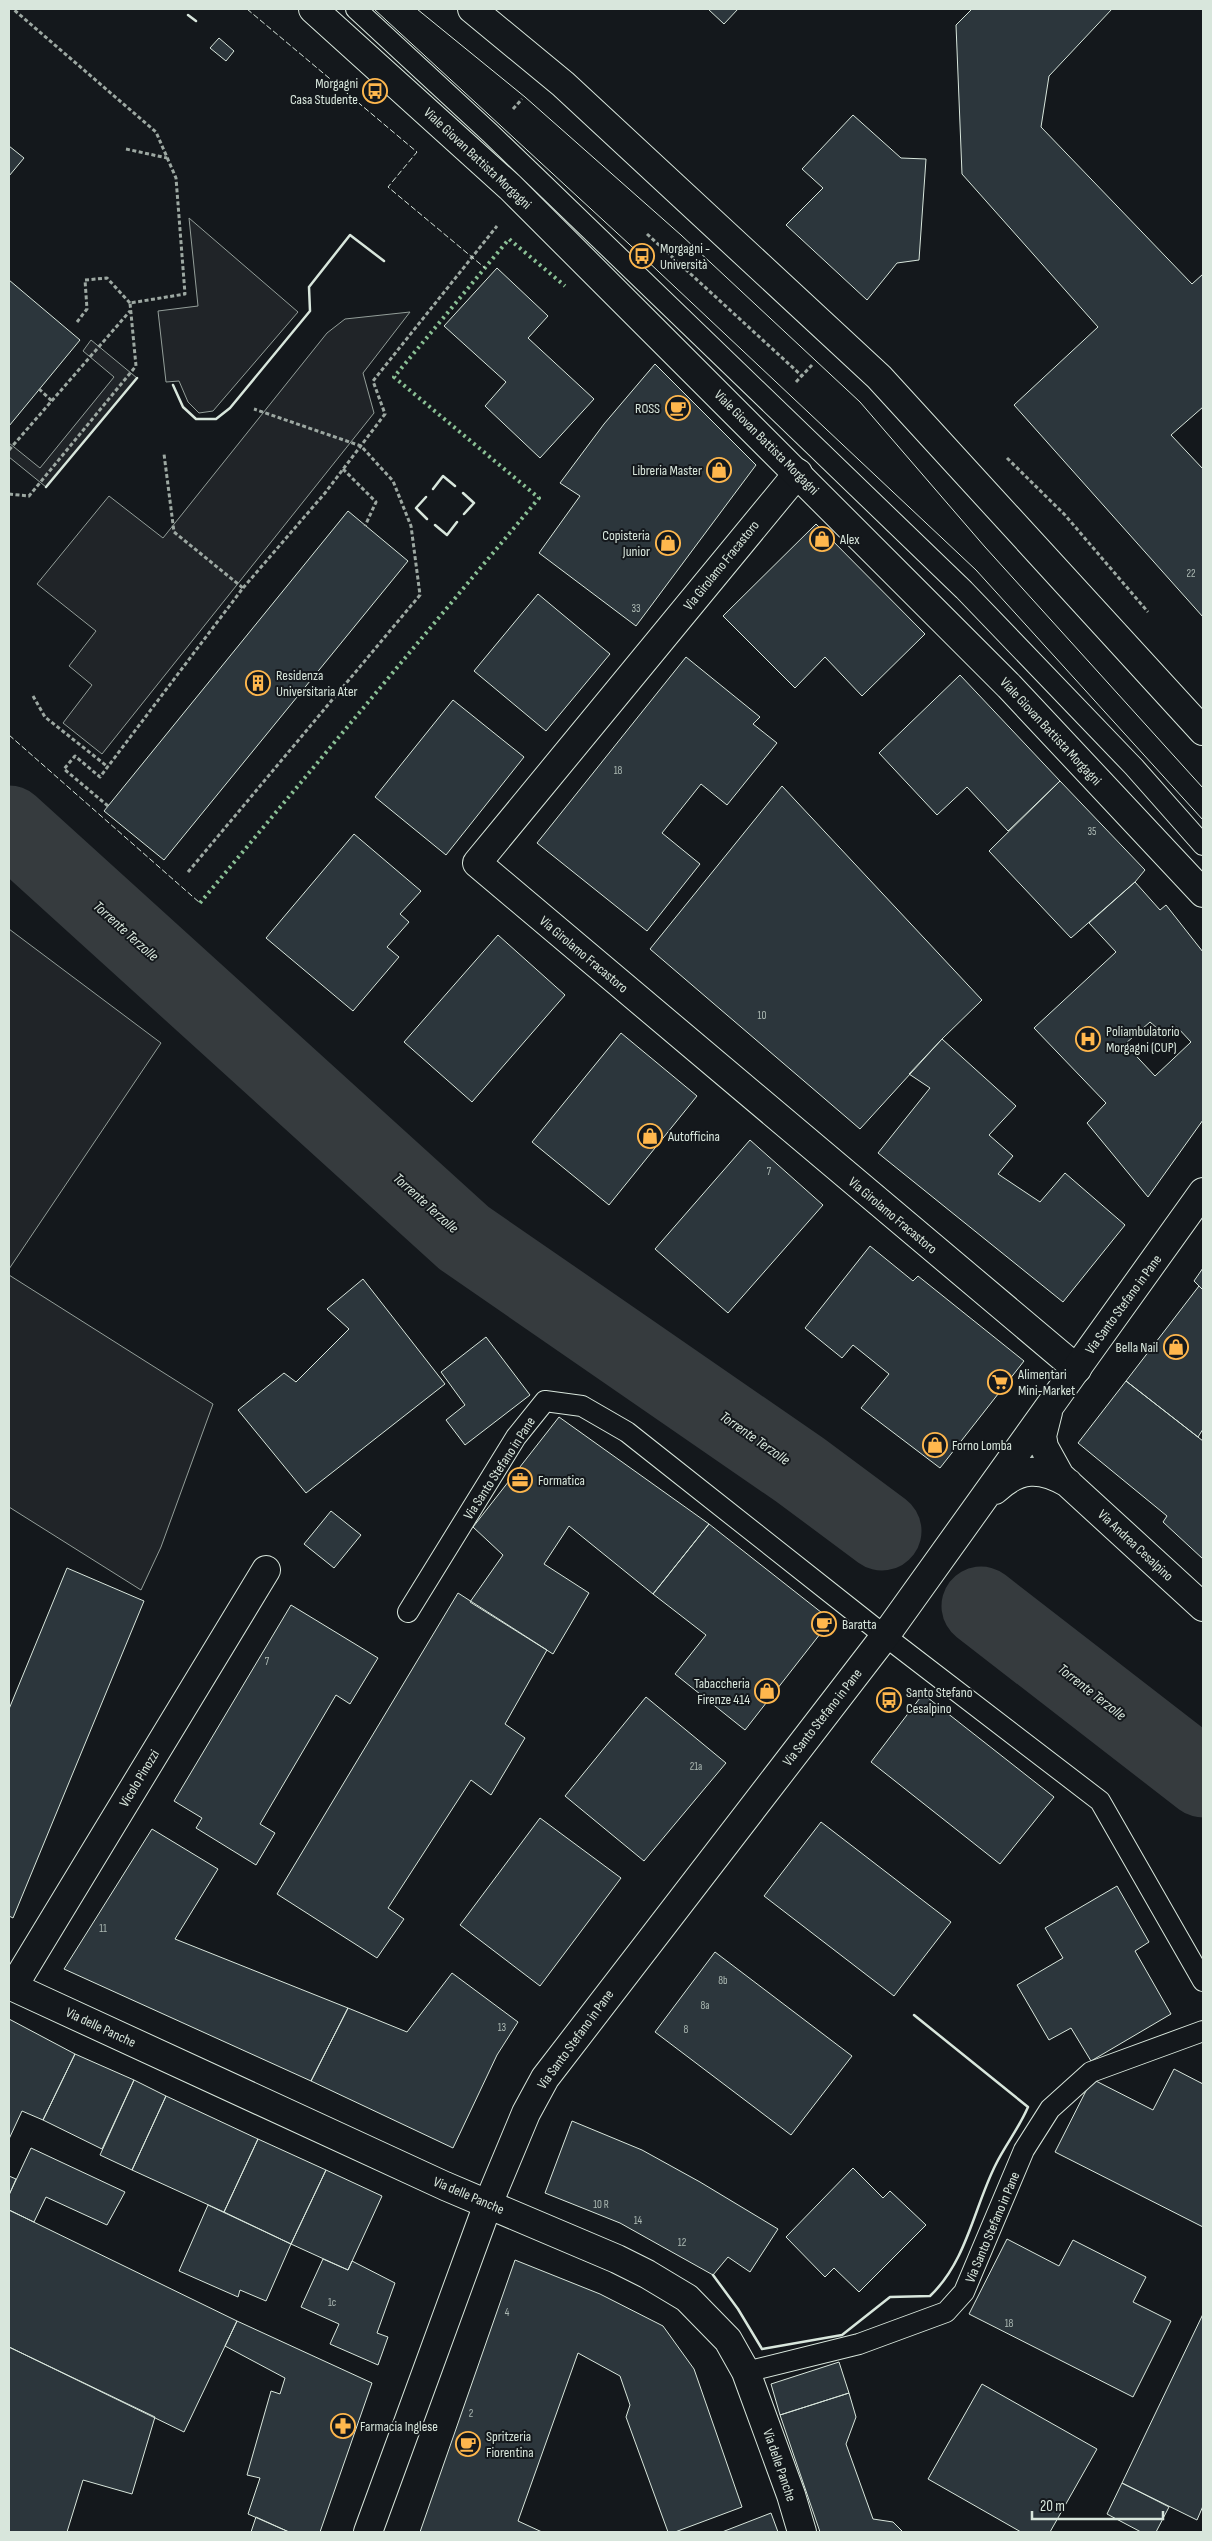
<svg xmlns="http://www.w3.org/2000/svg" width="1212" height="2541" font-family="'Sofia Sans Condensed',sans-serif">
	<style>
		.green { fill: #202428; stroke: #939e99 }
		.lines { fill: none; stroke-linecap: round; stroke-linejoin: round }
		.river { stroke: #363b3e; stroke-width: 79 }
		.building { fill: #2c363c; stroke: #d8e6dc; fill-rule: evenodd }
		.service-casing { stroke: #d8e6dc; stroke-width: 22 }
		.minor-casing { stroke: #d8e6dc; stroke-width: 30 }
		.tertiary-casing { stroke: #d8e6dc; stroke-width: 30 }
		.secondary-casing { stroke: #d8e6dc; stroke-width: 30 }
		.path { stroke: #9da8a2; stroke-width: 3; stroke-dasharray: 4 2.5; stroke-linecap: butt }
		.service { stroke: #14181c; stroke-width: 20 }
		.minor { stroke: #14181c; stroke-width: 28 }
		.tertiary { stroke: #14181c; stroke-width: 28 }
		.secondary { stroke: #14181c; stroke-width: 28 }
		.tram { stroke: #d8e6dc; stroke-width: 1 }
		.hedge { stroke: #8ac095; stroke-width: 4; stroke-dasharray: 2.5 4; stroke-linecap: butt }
		.fence { stroke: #d8e6dc; stroke-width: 1; stroke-dasharray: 6 2.5; stroke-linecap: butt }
		.wall { stroke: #d8e6dc; stroke-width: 2.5 }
		.labels { text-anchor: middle; stroke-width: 4; stroke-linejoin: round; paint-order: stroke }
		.number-label { font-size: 11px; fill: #adbab4 }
		.poi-label { font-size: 14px; fill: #d8e6dc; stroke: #14181c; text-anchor: start }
		.street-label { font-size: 14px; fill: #d8e6dc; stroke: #14181c }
		.water-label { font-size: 15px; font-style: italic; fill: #d8e6dc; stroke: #14181c }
	</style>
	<rect width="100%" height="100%" fill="#14181c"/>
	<path class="green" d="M189,218L298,312L213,411L199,413L188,402L179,381L166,382L158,311L198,306Z
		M410,312L363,373L374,413L102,754L63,723L92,685L69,666L96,631L37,584L109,496L163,538L327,333L345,319Z
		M91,340L137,378L46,487L9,457V443L40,468L114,377L83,351Z
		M9,929L161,1043L9,1269Z
		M9,1275L213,1404L161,1547L141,1590L9,1507Z"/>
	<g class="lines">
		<path class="river" d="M9,825L464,1238L800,1470L882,1531
			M981,1606L1203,1778"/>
	</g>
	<path class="building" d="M708,9H738L724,24Z
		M972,9H1112L1049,76L1041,127L1192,284L1203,274V407L1171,435L1203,469V617L1014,405L1098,327L962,174L956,25Z
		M219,38L234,51L226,61L210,48Z
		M853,115L901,158L926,159L919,260L897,263L867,300L786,225L823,188L802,169Z
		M9,146L24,158L9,176Z
		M497,268L548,316L528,338L594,399L540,458L485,406L506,382L444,326Z
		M9,280L80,340L9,426Z
		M655,364L756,465L636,626L539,553L580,496L560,483L604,424Z
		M348,511L408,561L164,860L104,811Z
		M816,524L925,634L862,696L825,657L795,688L723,616Z
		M538,594L610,654L546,731L474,671Z
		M686,657L760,717L753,724L777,743L727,805L701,784L662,833L700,864L647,931L537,843Z
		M960,675L1060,781L1008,831L967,787L937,815L879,753Z
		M453,700L524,757L446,855L375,797Z
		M1060,781L1145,870L1135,882L1071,938L989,851Z
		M782,786L982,1000L942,1039L860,1129L650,949Z
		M354,834L421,891L400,914L409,922L387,947L399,957L353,1011L266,938Z
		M1135,882L1160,910L1166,905L1203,952V1120L1148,1197L1087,1123L1106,1103L1034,1028L1116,952L1089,923ZM1150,1022L1166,1036L1177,1027L1191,1042L1155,1076L1125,1044Z
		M498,935L565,995L472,1102L404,1042Z
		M621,1033L697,1096L609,1205L532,1142Z
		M942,1039L1016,1106L989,1135L1013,1156L998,1174L1040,1202L1065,1173L1125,1225L1063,1302L878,1153L930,1088L909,1074Z
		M750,1140L823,1205L728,1313L655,1249Z
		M870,1246L913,1281L918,1276L1024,1361L940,1468L861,1408L889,1374L853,1345L842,1358L805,1328Z
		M1203,1268V1290L1194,1281Z
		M363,1279L445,1384L306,1493L238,1410L284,1373L296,1382L349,1329L327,1309Z
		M1199,1286L1203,1290V1429L1198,1437L1126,1381Z
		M486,1337L530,1395L465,1445L446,1420L465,1405L441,1372Z
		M1126,1381L1203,1441V1559L1163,1522L1167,1516L1078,1443Z
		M559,1417L709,1524L653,1594L569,1526L544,1564L589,1593L553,1654L470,1602L503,1555L473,1527Z
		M331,1511L361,1535L334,1568L304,1544Z
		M709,1524L831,1620L745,1730L675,1674L706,1635L653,1594Z
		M67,1568L144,1601L13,1918L9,1916V1709Z
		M458,1593L547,1650L505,1724L525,1738L491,1795L471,1780L388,1908L404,1919L377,1958L277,1894Z
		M291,1605L378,1658L350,1704L336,1695L260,1824L275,1833L256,1865L196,1828L202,1818L174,1801Z
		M923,1694L1054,1797L1000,1864L871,1762Z
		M646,1697L726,1763L644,1861L565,1796Z
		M540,1818L621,1878L540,1986L460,1925Z
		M821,1822L951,1922L894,1996L764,1896Z
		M152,1829L218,1869L175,1939L348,2008L311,2081L64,1969Z
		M1117,1886L1149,1942L1135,1951L1171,2014L1091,2061L1071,2028L1049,2040L1017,1985L1063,1958L1045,1928Z
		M715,1952L852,2056L791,2135L655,2032Z
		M452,1973L518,2022L497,2055L453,2148L311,2081L348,2008L407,2032Z
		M9,2019L75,2054L43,2120L22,2111L9,2139Z
		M75,2054L134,2080L102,2149L43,2120Z
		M1174,2069L1203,2084V2227L1055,2152L1092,2079L1153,2110Z
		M134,2080L166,2096L132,2170L100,2155Z
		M166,2096L258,2139L224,2212L132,2170Z
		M572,2121L642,2150L700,2182L778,2229L750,2272L728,2257L713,2275L620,2223L545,2193Z
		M258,2139L326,2170L291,2244L224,2212Z
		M31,2148L125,2192L107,2225L46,2197L34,2222L9,2210V2195Z
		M853,2168L883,2198L890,2191L926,2225L859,2292L834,2268L825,2277L786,2237Z
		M326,2170L382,2196L348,2270L291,2244Z
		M9,2176L16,2179L9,2195Z
		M208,2205L291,2244L266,2301L240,2290L238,2297L179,2271Z
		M9,2210L237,2321L184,2432L9,2347Z
		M1007,2239L1059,2266L1073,2240L1146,2277L1133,2302L1171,2321L1133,2397L969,2314Z
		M323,2259L348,2270L352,2261L395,2283L377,2333L388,2337L378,2365L330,2344L339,2324L301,2307Z
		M515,2260L600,2294L663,2326L694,2369L742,2507L675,2532H668L626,2417L630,2405L620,2376L578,2353L518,2521L542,2532H420Z
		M1203,2314V2506L1197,2520L1122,2483Z
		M237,2321L372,2383L320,2532H289L248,2514L260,2478L247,2475L271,2391L280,2394L285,2378L225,2346Z
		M9,2347L155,2417L132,2494L83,2480L67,2532H9Z
		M839,2362L849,2393L780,2415L771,2384Z
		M982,2384L1097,2449L1050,2532H1021L928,2479Z
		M849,2393L856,2417L846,2444L873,2519L893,2522L903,2532H820L780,2415Z
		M1122,2483L1169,2507L1156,2532H1141L1107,2514Z
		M771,2513L778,2532H722Z
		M256,2517L289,2532H251Z"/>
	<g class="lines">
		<defs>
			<path id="service" d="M356,9L490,133L964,590L1134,767L1203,845
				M408,1612L516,1437L545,1401L582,1406L627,1432L885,1636L1100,1801L1203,1981
				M746,2372L859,2344L946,2312L964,2292L1024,2150L1050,2109L1091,2072L1203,2031"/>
			<path id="minor" d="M798,473L477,863L1077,1369
				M9,1985L445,2186L617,2259L647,2274L687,2298L728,2340L746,2372L791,2495L802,2532
				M13,1987L266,1570"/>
			<path id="tertiary" d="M1048,1412L1042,1436L1044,1447L1060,1476L1203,1607
				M995,1490C1019,1467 1040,1467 1068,1483
				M368,2532L488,2204L526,2113L545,2078L885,1636L1203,1192"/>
			<path id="secondary" d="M313,9L510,187L1009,686L1203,893
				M472,9L563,84L879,377L1203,731"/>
		</defs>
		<use href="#service" class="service-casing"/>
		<use href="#minor" class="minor-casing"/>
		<use href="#tertiary" class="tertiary-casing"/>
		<use href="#secondary" class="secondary-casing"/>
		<path class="path" d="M513,109L522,99
			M126,149L167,158
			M647,234L802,376
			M77,322L87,309L85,280L107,278L130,303
			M796,382L812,365
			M39,389L52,401
			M9,450L130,311
			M1007,458L1065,515L1148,612
			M343,469L376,502L365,526
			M9,494L29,496L136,366L130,303L185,294L176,178L156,132L13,9
			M243,588L325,493L385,414L373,381L497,226
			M33,696L45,717L108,767
			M108,806L64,769L75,756L100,777L243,588L174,532L164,454
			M188,872L420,595L411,526L393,481L361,446L254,409"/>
		<use href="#service" class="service"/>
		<use href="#minor" class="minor"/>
		<use href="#tertiary" class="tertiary"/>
		<use href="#secondary" class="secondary"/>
		<path class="tram" d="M374,9L642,256L976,570L1203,820
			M417,9L525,97L681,235L860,402L985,547L1203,788"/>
		<path class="hedge" d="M200,903L539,498L394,377L509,239L565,286"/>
		<path class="fence" d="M247,9L417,152L388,187L485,268
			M9,735L200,903"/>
		<path class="wall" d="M188,15L196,21
			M173,385L183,407L196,419H216L230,408L310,311L309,287L350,235L384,261
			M46,487L137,378
			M433,489L443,476L455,486
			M463,493L474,503L464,514
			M426,497L416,508L427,519
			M435,525L447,535L457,522
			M713,2275L738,2309L762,2349L842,2335L890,2297L930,2296C967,2261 974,2207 996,2164C1006,2144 1019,2128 1028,2107L914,2015"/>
	</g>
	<defs>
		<symbol id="bus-ring" viewBox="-11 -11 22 22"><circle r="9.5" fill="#14181c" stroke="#ffb74d" stroke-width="1.5"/><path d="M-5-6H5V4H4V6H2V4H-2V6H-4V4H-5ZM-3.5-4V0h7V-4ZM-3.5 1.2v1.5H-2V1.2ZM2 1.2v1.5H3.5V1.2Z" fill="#ffb74d"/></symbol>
		<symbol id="cafe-ring" viewBox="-11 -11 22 22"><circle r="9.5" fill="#14181c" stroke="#ffb74d" stroke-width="1.5"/><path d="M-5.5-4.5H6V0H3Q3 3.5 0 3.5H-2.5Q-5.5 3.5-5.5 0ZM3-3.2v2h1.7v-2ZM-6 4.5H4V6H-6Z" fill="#ffb74d"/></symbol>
		<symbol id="shop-ring" viewBox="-11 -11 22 22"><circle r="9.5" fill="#14181c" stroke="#ffb74d" stroke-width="1.5"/><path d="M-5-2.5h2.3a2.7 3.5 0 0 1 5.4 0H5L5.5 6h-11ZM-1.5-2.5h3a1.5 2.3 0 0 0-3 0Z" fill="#ffb74d"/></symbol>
		<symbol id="building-ring" viewBox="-11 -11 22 22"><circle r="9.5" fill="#14181c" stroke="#ffb74d" stroke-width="1.5"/><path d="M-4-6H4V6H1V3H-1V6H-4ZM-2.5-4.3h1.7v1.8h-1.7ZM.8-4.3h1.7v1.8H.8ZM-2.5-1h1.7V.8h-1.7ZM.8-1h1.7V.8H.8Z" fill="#ffb74d"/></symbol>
		<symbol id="hospital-ring" viewBox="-11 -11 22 22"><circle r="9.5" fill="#14181c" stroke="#ffb74d" stroke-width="1.5"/><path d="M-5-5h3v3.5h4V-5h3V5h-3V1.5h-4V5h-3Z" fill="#ffb74d"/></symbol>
		<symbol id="supermarket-ring" viewBox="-11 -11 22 22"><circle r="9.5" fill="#14181c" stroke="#ffb74d" stroke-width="1.5"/><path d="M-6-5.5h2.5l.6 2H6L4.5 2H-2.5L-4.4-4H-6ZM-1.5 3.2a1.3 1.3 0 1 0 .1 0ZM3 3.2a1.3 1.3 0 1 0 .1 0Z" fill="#ffb74d"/></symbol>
		<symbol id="office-ring" viewBox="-11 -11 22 22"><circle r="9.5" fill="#14181c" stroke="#ffb74d" stroke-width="1.5"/><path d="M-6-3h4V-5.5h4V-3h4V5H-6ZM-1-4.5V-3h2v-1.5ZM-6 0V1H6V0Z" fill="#ffb74d"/></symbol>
		<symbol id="pharmacy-ring" viewBox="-11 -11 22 22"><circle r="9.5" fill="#14181c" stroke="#ffb74d" stroke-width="1.5"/><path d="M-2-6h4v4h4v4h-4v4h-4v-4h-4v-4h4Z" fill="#ffb74d"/></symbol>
	</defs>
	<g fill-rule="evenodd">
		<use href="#bus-ring" x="361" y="77" width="28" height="28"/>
		<use href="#bus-ring" x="628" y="242" width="28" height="28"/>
		<use href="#cafe-ring" x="664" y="394" width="28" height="28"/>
		<use href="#shop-ring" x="705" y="456" width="28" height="28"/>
		<use href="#shop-ring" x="808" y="525" width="28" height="28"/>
		<use href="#shop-ring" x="654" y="529" width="28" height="28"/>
		<use href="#building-ring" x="244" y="669" width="28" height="28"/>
		<use href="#hospital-ring" x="1074" y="1025" width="28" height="28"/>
		<use href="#shop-ring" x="636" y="1122" width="28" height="28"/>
		<use href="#shop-ring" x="1162" y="1333" width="28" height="28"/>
		<use href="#supermarket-ring" x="986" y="1368" width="28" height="28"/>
		<use href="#shop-ring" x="921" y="1431" width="28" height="28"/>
		<use href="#office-ring" x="506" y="1466" width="28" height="28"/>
		<use href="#cafe-ring" x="810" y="1610" width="28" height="28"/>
		<use href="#shop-ring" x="753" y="1677" width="28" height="28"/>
		<use href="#bus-ring" x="875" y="1686" width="28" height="28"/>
		<use href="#pharmacy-ring" x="329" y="2412" width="28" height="28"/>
		<use href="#cafe-ring" x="454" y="2430" width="28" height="28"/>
	</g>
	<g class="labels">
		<g class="number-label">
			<text x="1191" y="577">22</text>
			<text x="636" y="612">33</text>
			<text x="618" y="774">18</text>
			<text x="1092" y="835">35</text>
			<text x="762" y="1019">10</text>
			<text x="769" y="1175">7</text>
			<text x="267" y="1665">7</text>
			<text x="696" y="1770">21a</text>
			<text x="103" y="1932">11</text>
			<text x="723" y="1984">8b</text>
			<text x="705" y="2009">8a</text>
			<text x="502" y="2031">13</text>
			<text x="686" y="2033">8</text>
			<text x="601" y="2208">10 R</text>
			<text x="638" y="2224">14</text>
			<text x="682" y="2246">12</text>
			<text x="332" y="2306">1c</text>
			<text x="507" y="2316">4</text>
			<text x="1009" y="2327">18</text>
			<text x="471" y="2417">2</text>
		</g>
		<g class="poi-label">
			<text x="358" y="88" text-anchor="end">Morgagni<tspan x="358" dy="16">Casa Studente</tspan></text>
			<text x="660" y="253">Morgagni -<tspan x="660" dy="16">Università</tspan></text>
			<text x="660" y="413" text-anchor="end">ROSS</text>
			<text x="702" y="475" text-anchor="end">Libreria Master</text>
			<text x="650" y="540" text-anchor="end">Copisteria<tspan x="650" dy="16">Junior</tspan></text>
			<text x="840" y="544">Alex</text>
			<text x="276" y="680">Residenza<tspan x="276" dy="16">Universitaria Ater</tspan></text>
			<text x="1106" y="1036">Poliambulatorio<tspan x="1106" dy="16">Morgagni (CUP)</tspan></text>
			<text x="668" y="1141">Autofficina</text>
			<text x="1158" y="1352" text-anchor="end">Bella Nail</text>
			<text x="1018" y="1379">Alimentari<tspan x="1018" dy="16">Mini-Market</tspan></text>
			<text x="952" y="1450">Forno Lomba</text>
			<text x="538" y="1485">Formatica</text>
			<text x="842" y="1629">Baratta</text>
			<text x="750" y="1688" text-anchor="end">Tabaccheria<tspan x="750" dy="16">Firenze 414</tspan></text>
			<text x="906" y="1697">Santo Stefano<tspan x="906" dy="16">Cesalpino</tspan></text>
			<text x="360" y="2431">Farmacia Inglese</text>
			<text x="486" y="2441">Spritzeria<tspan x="486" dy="16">Fiorentina</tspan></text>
		</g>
		<g class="street-label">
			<text transform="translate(478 158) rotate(43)" y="5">Viale Giovan Battista Morgagni</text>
			<text transform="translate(767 442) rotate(45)" y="5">Viale Giovan Battista Morgagni</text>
			<text transform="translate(721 565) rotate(-51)" y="5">Via Girolamo Fracastoro</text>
			<text transform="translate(1051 731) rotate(47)" y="5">Viale Giovan Battista Morgagni</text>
			<text transform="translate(584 954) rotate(40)" y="5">Via Girolamo Fracastoro</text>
			<text transform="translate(893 1215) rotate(40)" y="5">Via Girolamo Fracastoro</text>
			<text transform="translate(1123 1304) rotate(-54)" y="5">Via Santo Stefano in Pane</text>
			<text transform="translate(499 1468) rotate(-57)" y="5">Via Santo Stefano in Pane</text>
			<text transform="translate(1136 1545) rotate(43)" y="5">Via Andrea Cesalpino</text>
			<text transform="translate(822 1717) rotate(-52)" y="5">Via Santo Stefano in Pane</text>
			<text transform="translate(139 1778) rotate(-59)" y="5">Vicolo Pinozzi</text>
			<text transform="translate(101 2027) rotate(25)" y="5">Via delle Panche</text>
			<text transform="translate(575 2039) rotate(-54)" y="5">Via Santo Stefano in Pane</text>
			<text transform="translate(469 2195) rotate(23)" y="5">Via delle Panche</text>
			<text transform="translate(992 2227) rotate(-67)" y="5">Via Santo Stefano in Pane</text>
			<text transform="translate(780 2465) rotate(71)" y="5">Via delle Panche</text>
		</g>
		<g class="water-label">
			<text transform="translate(126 931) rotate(42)" y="5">Torrente Terzolle</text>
			<text transform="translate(426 1203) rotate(42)" y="5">Torrente Terzolle</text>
			<text transform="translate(755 1438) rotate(35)" y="5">Torrente Terzolle</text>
			<text transform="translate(1092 1692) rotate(38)" y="5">Torrente Terzolle</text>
		</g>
	</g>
	<rect width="1212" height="2541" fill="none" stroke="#d8e6dc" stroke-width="20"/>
	<path d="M1032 2511v8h131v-8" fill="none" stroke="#d8e6dc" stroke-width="2.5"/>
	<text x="1040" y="2511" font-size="15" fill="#d8e6dc" stroke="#14181c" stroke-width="4" paint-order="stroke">20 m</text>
</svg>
